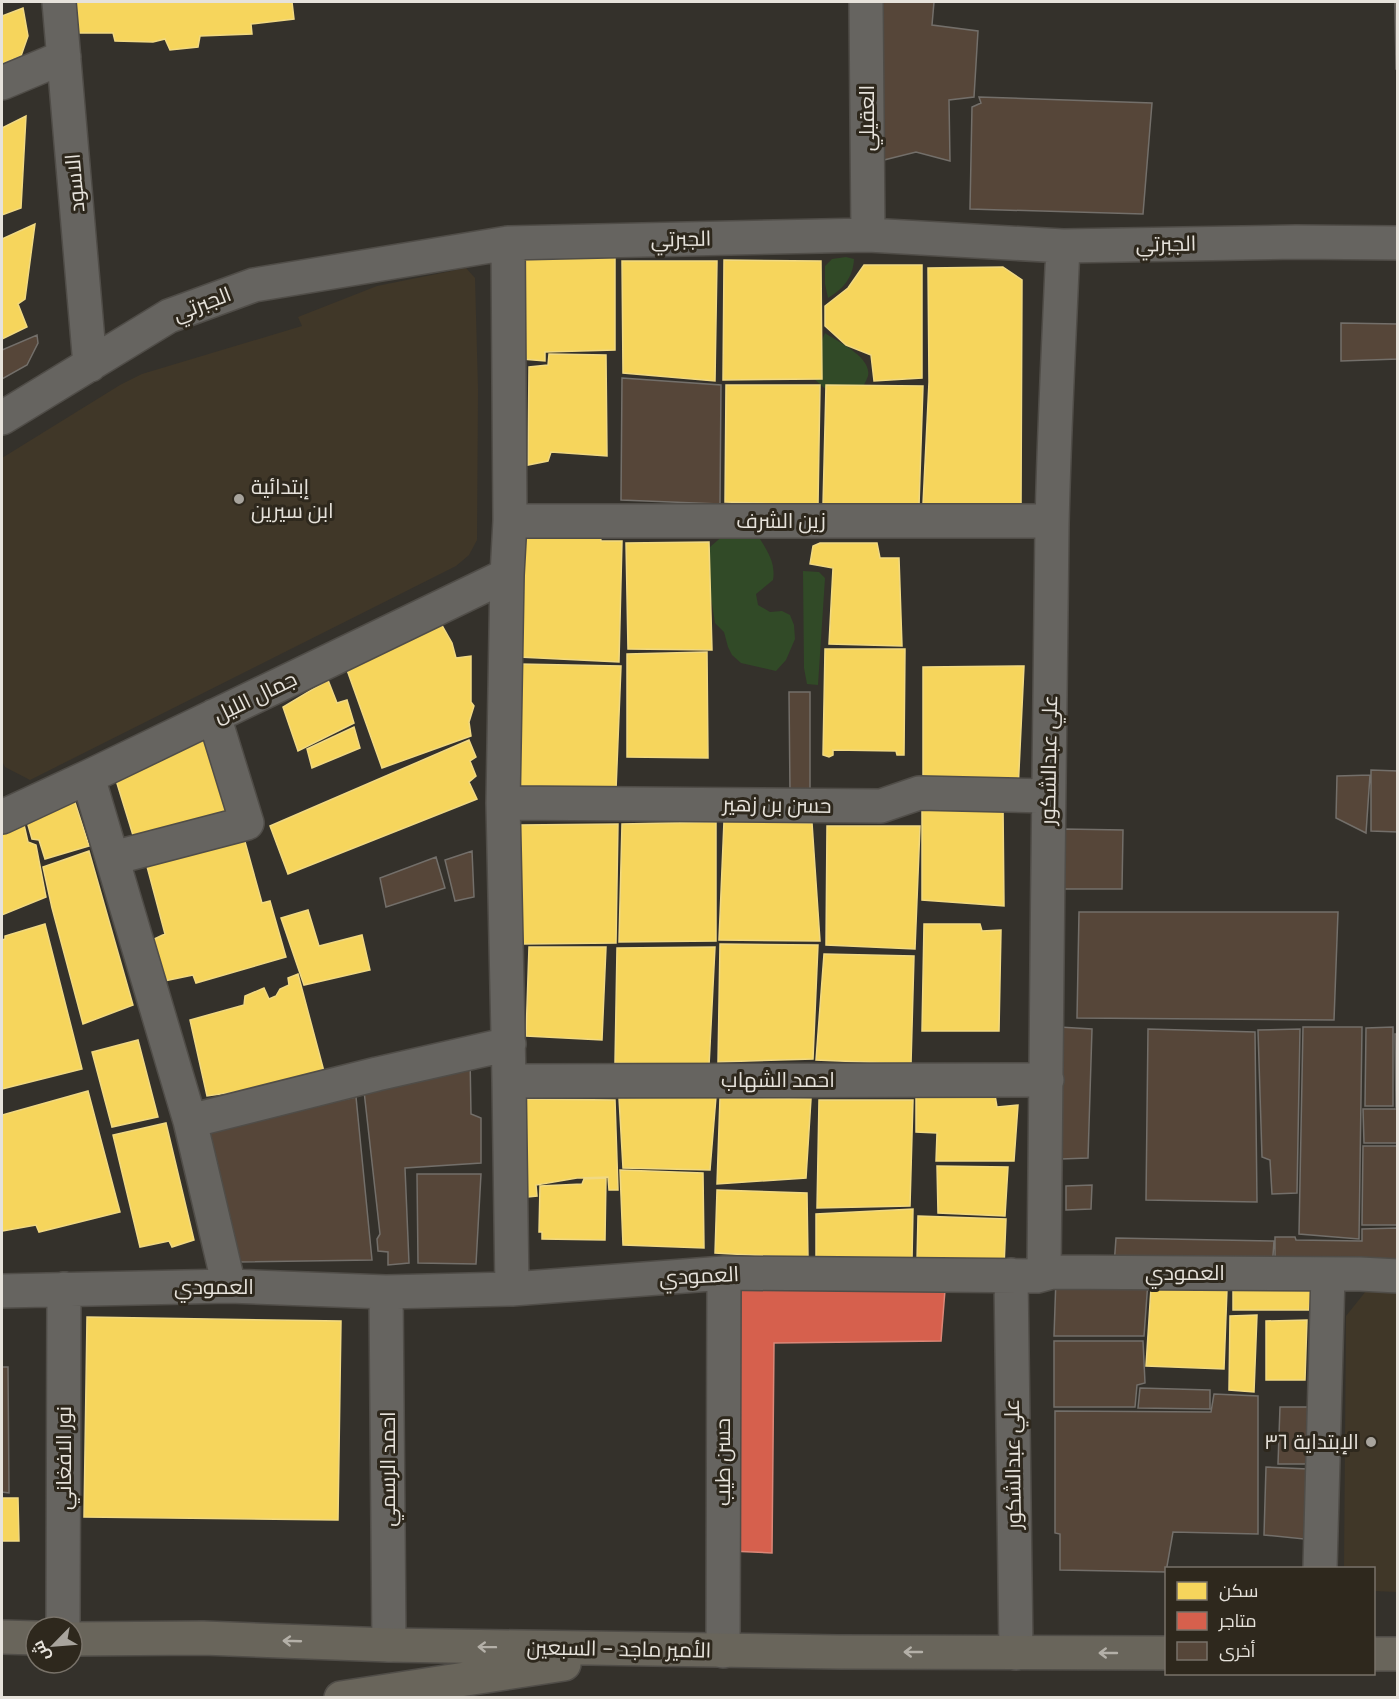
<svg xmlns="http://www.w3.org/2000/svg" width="1399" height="1699" font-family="Merriweather,Cairo,serif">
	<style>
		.built { fill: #403728 }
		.green { fill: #314a27 }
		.homes { fill: #f6d55c; stroke: #f1d982; stroke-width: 1.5 }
		.shops { fill: #d6604d; stroke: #db8778; stroke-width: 1.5 }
		.building { fill: #564639; stroke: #736f6a; stroke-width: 1.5 }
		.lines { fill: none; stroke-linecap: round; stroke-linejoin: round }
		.minor-casing { stroke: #504d48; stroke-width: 36 }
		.major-casing { stroke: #504d48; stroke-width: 36 }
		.minor { stroke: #666460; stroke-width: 33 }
		.major { stroke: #69655b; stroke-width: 33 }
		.oneway { stroke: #b4b0a8 }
		.poi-dot { fill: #a8a49d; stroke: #2e281d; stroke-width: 2 }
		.labels { text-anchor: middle; stroke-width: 6; stroke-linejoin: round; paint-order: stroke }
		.street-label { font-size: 21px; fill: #e6e2db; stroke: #2e281d }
		.poi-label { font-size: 21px; fill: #e6e2db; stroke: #2e281d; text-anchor: start }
	</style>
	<rect width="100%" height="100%" fill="#34312b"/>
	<path class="built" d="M466,268L475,278L478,389L477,540L469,555L456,566L30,780L5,767L2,761V458L120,385L142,374L302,326L298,317L377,286Z
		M1366,1291L1397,1292V1592L1374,1591V1568H1344L1346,1316Z"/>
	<path class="green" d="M846,257L854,259C853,278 843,289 828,298L825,284V266L832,259Z
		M825,333C838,342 872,357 868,376C866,382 862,388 859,394L841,398L823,387L809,374Z
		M725,534L758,536C767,550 776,563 773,580L756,594L758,605L770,612L782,611L790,615L794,625L795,639L786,660L776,671L741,663L732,655L728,647L724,632L715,623L712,604L706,588L704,565L710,547Z
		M803,571L819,572L825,578L818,685L807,684L804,668Z"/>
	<path class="homes" d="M75,2H292L294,19L251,24L252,34L200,36L198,47L170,50L165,39L153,42L115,41L113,33H76Z
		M23,8L28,36L21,56L2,64V16Z
		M26,116L21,208L2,215V128Z
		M35,224L25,299L18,304L27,327L2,339V239Z
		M615,255V350L545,352V361L522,359L524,259Z
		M724,260L821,261L822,379L723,380Z
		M622,261H717L715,381L623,373Z
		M864,265H922V378L874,381L871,355L846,345L825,326V306L848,288Z
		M1003,267L1022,280L1021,510L923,504L929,382L928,268Z
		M549,354L606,355L607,456L551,452L548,461L528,465L529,367L548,365Z
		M726,385H820L818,505L725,502Z
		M826,385L923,386L919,506L823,505Z
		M600,532L601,541H622L619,662L519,657L518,533Z
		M709,542L712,650L628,649L626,543Z
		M820,543H877L880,558H899L902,646L829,644L833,568L810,564L813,546Z
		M439,620L452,643L456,658L471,656V702L474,706L469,722L471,736L382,768L346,667Z
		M825,649H905L904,755H897L896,751L833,750V755L829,757L823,755Z
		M707,652L708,758L627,757V654Z
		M519,664L621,666L616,790L519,788Z
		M1024,666L1018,791L923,786V667Z
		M328,680L337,703L347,700L354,723L298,751L283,707Z
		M354,727L360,748L312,768L307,749Z
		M212,732L234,815L136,845L115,777Z
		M469,740L476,757L470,761L476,776L469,782L477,799L288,874L270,826Z
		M72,793L89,846L45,859L39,840L32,839L24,811Z
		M922,800L1003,806L1004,906L922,900Z
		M22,816L28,842L36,845L46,897L2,915V823Z
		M724,821L812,823L820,941L719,940Z
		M716,822V941L619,942L622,824Z
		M618,824L616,943L521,944L520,825Z
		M827,826H920L915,949L826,945Z
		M242,831L262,903L270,901L286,957L196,983L193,975L159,982L150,941L165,934L145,859Z
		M89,851L133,1005L83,1024L52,908L43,867Z
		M308,910L319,946L362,935L370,970L304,985L281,918Z
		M45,924L82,1069L2,1089V940L5,939V936Z
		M924,924H980L982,931L1001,930L999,1031H922Z
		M720,944L818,945L813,1059L718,1062Z
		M529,947H606L602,1040L526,1036Z
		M715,947L709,1066L615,1063L617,948Z
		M824,954L914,956L911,1064L816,1060Z
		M298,974L326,1079L207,1096L190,1020L244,1005L245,996L264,988L269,999L276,996L280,989L289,985L288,978Z
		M138,1040L158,1117L112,1127L92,1052Z
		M916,1085L995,1095L997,1107L1018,1105L1014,1161H936L937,1133L916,1132Z
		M88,1091L120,1212L39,1232L36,1225L2,1231V1115Z
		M716,1097L710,1170L623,1168L619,1098Z
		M720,1098L811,1099L806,1178L717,1184Z
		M518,1099L615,1100L618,1190H609L608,1177L577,1178L536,1185L537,1196L518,1198Z
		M819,1100H913L910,1206L817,1208Z
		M166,1123L194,1240L172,1247L169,1241L140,1247L113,1135Z
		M937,1166L1008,1167L1005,1216L938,1213Z
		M620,1170L703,1173L704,1248L623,1245Z
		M606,1178L605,1240L542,1239V1232H539L540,1186L582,1184L584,1179Z
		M717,1190L807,1193L808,1258L715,1253Z
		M913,1209L912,1260L816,1259V1214Z
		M918,1216L1006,1219L1004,1267L917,1261Z
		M1233,1278L1312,1279L1313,1298L1310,1300L1309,1310H1233Z
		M1151,1288L1227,1289L1224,1369L1146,1366Z
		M1257,1315L1254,1392L1229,1390L1230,1316Z
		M87,1317L341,1321L338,1520L84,1517Z
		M1307,1320L1305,1380H1266V1321Z
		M2,1498H18L19,1541H2Z"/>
	<path class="shops" d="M731,1287L945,1290L941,1341L774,1343L772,1553L730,1551Z"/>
	<path class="building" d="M881,2H934L932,25L978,31L974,97L949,100L950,161L916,152L884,160Z
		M1395,2H1398V69H1396Z
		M979,97L1152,103L1143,214L970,209L972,107L981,103Z
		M1341,323L1398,324V359L1341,361Z
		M37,335L38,343L27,365L2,379V350Z
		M622,378L721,385L720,504L621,500Z
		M789,692H810V790L790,792Z
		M1371,770L1398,771V832L1371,831Z
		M1370,775L1366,833L1336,818L1337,776Z
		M1064,829L1123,830L1122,889H1062Z
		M472,851L474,897L455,901L445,860Z
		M436,857L445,888L386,907L380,878Z
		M1079,912H1338L1334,1020L1077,1018Z
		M1059,1027L1092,1029L1088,1158L1061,1159Z
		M1303,1027H1362L1359,1239L1299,1234Z
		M1393,1027V1106H1365L1366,1028Z
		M1148,1029L1255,1032L1257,1202L1146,1200Z
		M1300,1029L1297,1193L1272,1194L1270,1160L1262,1157L1258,1030Z
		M1395,1034H1398V1107H1396Z
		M470,1056L471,1114L481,1118V1163L405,1168L409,1263L388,1265V1252L378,1251L377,1239L380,1234L363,1082Z
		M356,1097L372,1260L235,1262L200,1130Z
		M1363,1109H1398V1143H1364Z
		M1363,1146H1398V1225H1362Z
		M417,1174H481L476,1264L418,1263Z
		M1092,1185L1091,1209L1066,1210V1186Z
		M1398,1228V1271L1275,1268V1237H1295L1296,1240L1362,1241V1229Z
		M1116,1238L1274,1241L1272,1270L1114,1266Z
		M1056,1278L1148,1281L1144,1336H1054Z
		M1054,1341H1143L1145,1383L1137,1385L1135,1407H1054Z
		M2,1367H8L9,1493L2,1492Z
		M1140,1388L1210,1390V1409L1138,1408Z
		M1214,1394L1258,1396V1534L1173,1532L1166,1572L1060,1570V1534L1055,1533V1411L1211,1412Z
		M1280,1407H1308V1464H1278Z
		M1266,1467L1308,1469L1304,1539L1264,1535Z"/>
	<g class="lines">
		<defs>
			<path id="minor" d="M59,2L90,365
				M866,2L868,235
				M2,83L64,57
				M508,243L510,521L507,575L503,803L509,1081L512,1289
				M2,418L169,316L254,285L508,243L868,235L1063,246L1296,242L1398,243
				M510,521H1052
				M88,777L190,1121L229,1286
				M503,803L881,806L919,793L1048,796
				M2,817L88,777L507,575
				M113,858L247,823L214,716
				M509,1081L1047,1080
				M190,1121L377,1074L509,1044
				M1044,1274C1048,1024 1047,775 1052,525C1054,432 1059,339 1063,246
				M1011,1275L1016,1653
				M2,1291L229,1286L386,1292L512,1289L724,1273L1037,1276L1052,1272L1360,1274L1398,1276
				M386,1292L389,1645
				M1320,1568L1328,1274
				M63,1627L64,1289
				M723,1651L724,1273"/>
			<path id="major" d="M2,1637L36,1638
				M72,1639L203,1638L389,1645L839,1652L1166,1653
				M1374,1654H1398
				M341,1698L564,1664"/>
		</defs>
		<use href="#minor" class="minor-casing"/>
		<use href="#major" class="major-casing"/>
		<use href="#minor" class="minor"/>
		<use href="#major" class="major"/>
	</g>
	<defs><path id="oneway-shaft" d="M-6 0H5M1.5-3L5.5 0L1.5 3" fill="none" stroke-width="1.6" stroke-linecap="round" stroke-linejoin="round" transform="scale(1.5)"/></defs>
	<g class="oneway">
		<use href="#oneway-shaft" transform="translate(292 1641) rotate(-178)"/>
		<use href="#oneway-shaft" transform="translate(487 1647) rotate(-179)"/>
		<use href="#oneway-shaft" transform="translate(913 1652) rotate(-180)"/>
		<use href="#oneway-shaft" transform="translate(1108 1653) rotate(-180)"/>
	</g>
	<g class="poi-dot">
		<circle cx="239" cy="499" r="6"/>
		<circle cx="1371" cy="1442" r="6"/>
	</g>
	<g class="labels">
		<g class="street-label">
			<text transform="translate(867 118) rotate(-90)" y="7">العقيلي</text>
			<text transform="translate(75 183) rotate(-95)" y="7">الاسود</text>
			<text transform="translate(681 239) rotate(-1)" y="7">الجبرتي</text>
			<text transform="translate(1166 244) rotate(-1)" y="7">الجبرتي</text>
			<text transform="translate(202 304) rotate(-21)" y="7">الجبرتي</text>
			<text x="781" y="528">زين الشرف</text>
			<text transform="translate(255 697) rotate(-26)" y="7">جمال الليل</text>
			<text transform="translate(1049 760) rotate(-89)" y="7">علي عبدالشكور</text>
			<text transform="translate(777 805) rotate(1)" y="7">حسن بن زهير</text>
			<text x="778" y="1087">احمد الشهاب</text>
			<text x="1185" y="1280">العمودي</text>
			<text transform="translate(699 1276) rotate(-3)" y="7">العمودي</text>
			<text x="214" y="1294">العمودي</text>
			<text transform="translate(64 1458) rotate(-90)" y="7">نور الافغاني</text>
			<text transform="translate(723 1462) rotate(-90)" y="7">حسن طيب</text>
			<text transform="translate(1013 1464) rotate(-91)" y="7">علي عبدالشكور</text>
			<text transform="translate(388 1469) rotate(-90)" y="7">احمد الرسمي</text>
			<text transform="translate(619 1649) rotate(1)" y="7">الأمير ماجد - السبعين</text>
		</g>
		<g class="poi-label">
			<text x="251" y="494">إبتدائية<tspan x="251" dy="24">ابن سيرين</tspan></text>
			<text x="1359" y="1449" text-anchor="end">الإبتداية ٣٦</text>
		</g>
	</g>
	<rect width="1399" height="1699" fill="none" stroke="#e6e2db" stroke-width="6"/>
	<rect x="1165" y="1567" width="210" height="108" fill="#2e281d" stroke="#787269" stroke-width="1.5"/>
	<rect x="1177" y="1582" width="30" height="18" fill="#f6d55c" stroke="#787269" stroke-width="1.5"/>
	<text x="1219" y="1597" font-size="18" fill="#e6e2db">سكن</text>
	<rect x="1177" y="1612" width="30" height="18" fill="#d6604d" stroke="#787269" stroke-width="1.5"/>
	<text x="1219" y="1627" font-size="18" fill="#e6e2db">متاجر</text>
	<rect x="1177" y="1642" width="30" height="18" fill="#564639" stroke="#787269" stroke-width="1.5"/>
	<text x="1219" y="1657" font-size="18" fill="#e6e2db">أخرى</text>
	<g transform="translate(54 1645) rotate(245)"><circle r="28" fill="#2e281d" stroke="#787269" stroke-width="1.5"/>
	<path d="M0-4.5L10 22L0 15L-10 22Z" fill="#a8a49d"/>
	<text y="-9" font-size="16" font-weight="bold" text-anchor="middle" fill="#e6e2db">ش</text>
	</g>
</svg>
